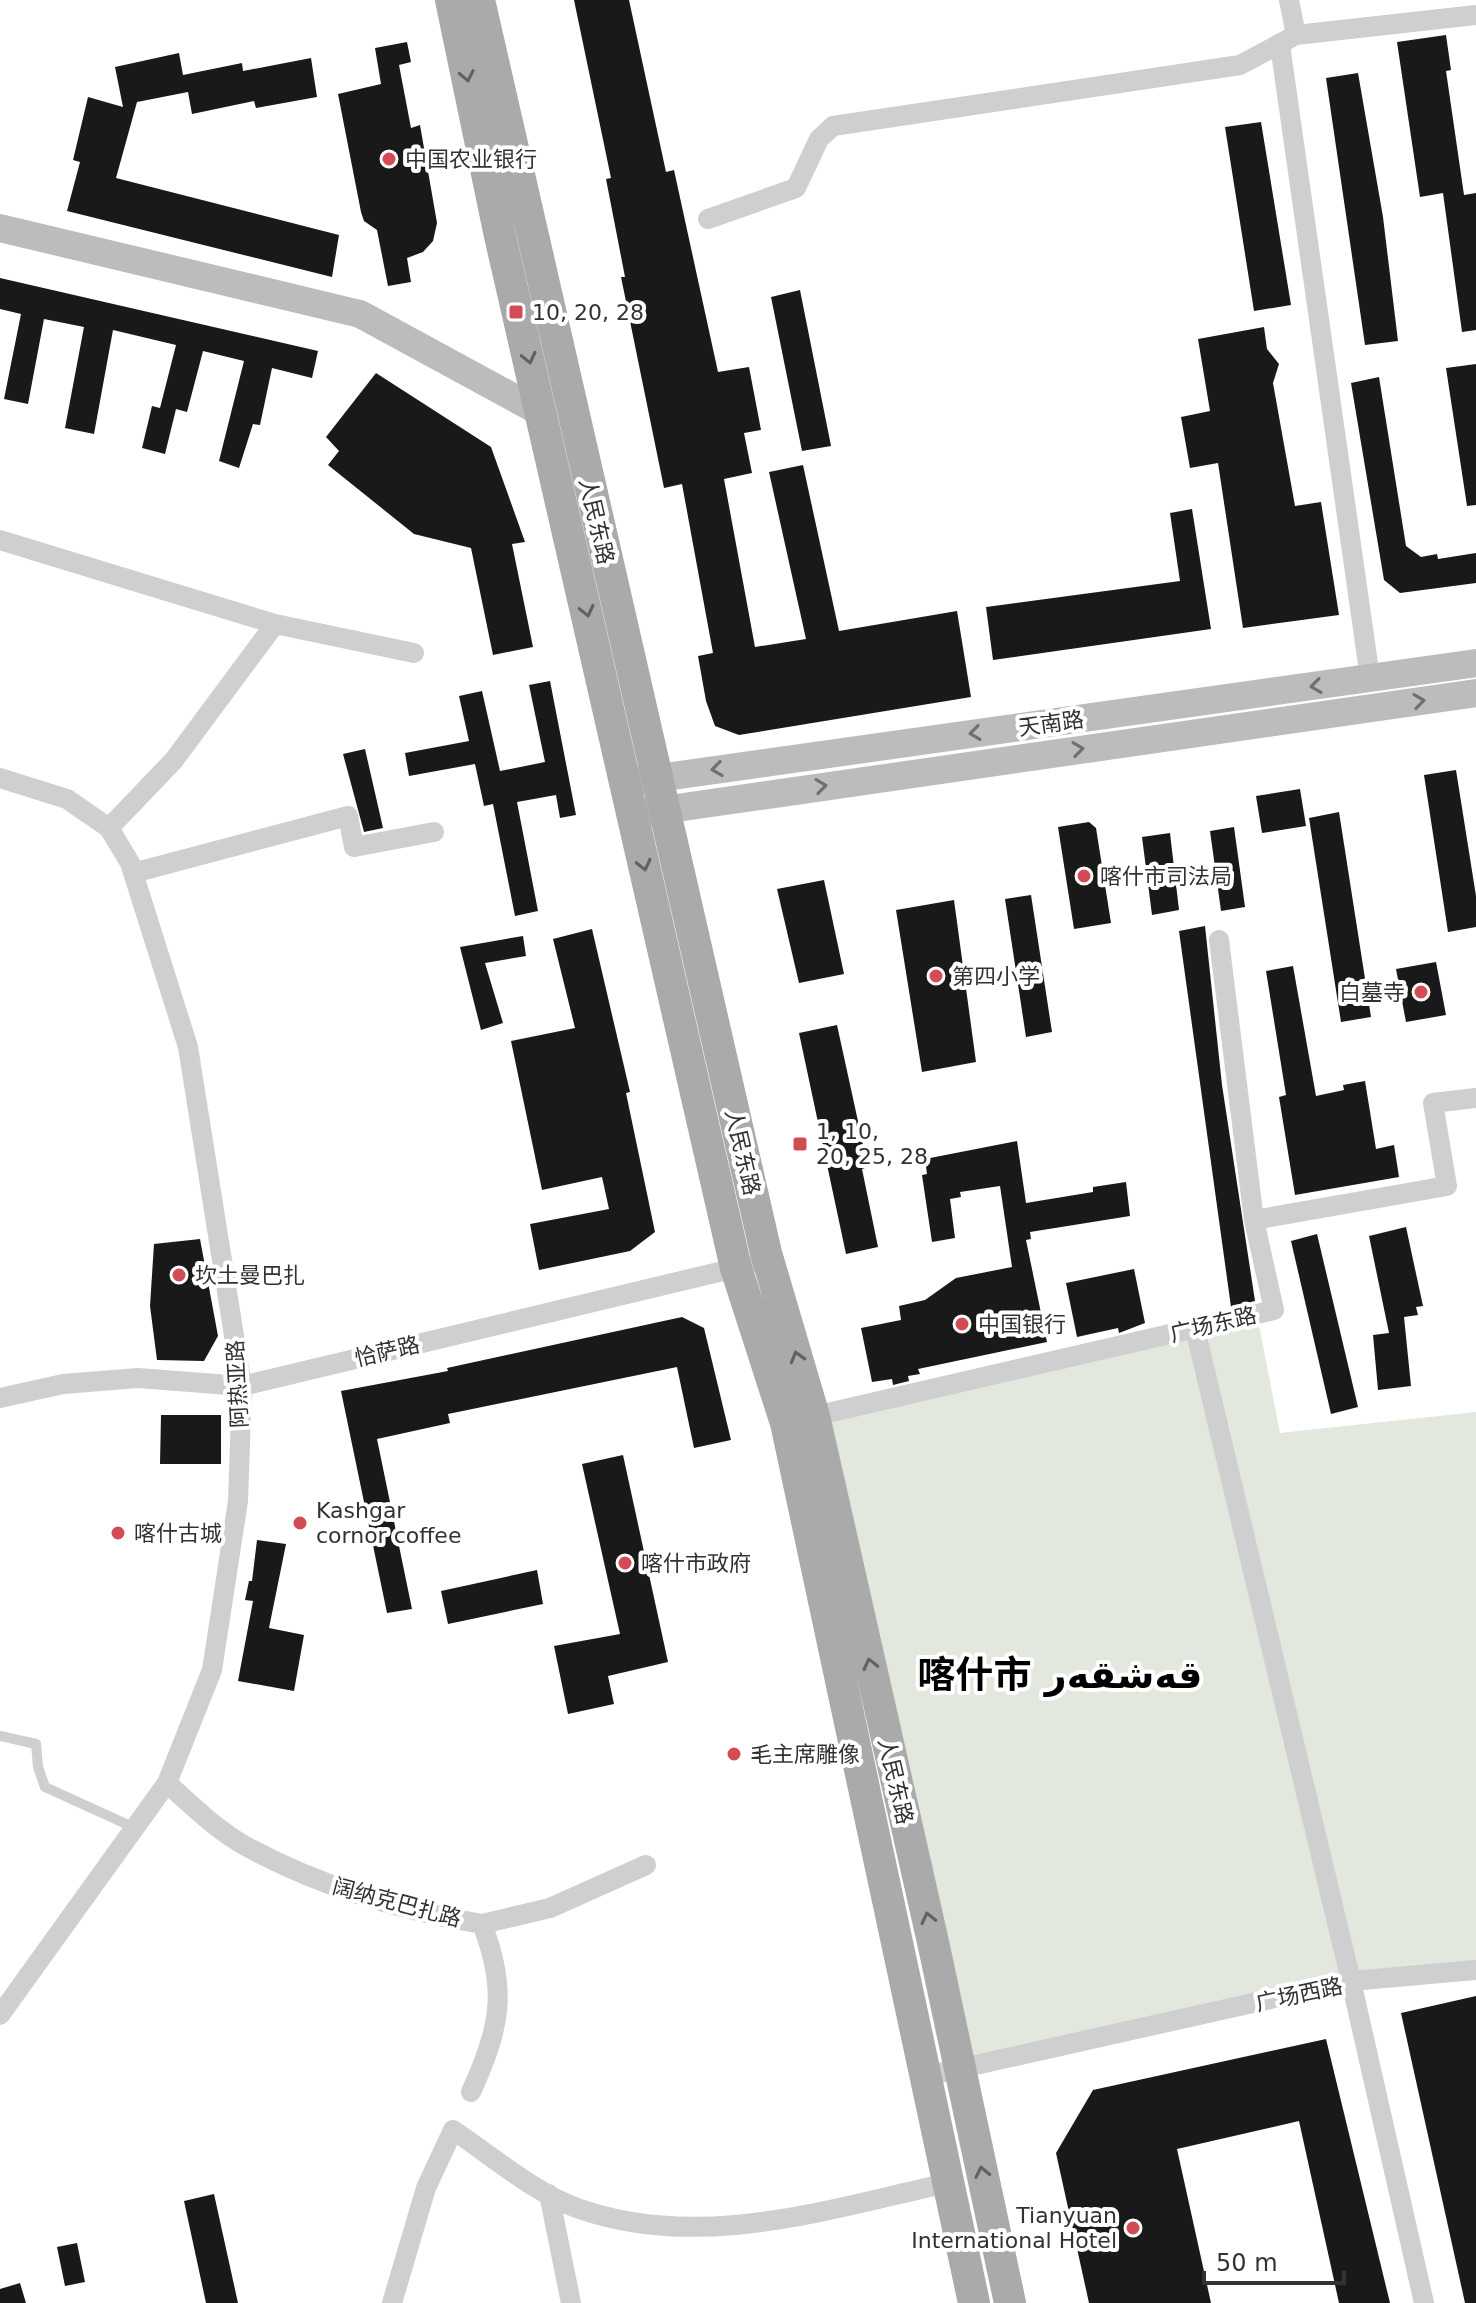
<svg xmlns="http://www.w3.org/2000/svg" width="1476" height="2303" font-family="'DejaVu Sans','Noto Sans Arabic','Noto Sans SC',sans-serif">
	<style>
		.green { fill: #e2e8dd }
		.building { fill: #191919 }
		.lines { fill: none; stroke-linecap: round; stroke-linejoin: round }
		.lane { stroke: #cfcfcf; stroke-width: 10 }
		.street { stroke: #cfcfcf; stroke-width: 20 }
		.secondary { stroke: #bcbcbc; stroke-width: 28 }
		.primary { stroke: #aaa; stroke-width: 32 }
		.oneway { stroke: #626262 }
		.oneway2 { stroke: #707070 }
		.poi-dot { fill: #d24c55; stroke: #fff; stroke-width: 3 }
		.labels { text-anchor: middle; stroke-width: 8; stroke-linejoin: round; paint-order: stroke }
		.poi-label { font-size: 22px; fill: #323232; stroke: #fff; text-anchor: start }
		.street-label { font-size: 22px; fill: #323232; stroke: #fff }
		.town-label { font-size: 38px; font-weight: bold; fill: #000; stroke: #fff }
	</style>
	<rect width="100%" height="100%" fill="#fff"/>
	<path class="green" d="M1257,1315L1280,1433L1476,1412V1970L1351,1981L960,2070L814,1416Z"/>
	<path class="building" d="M574,0H629L666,172L674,170L718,372L749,367L761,430L744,433L752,473L724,479L755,647L806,639L769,472L803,465L839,631L957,611L971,697L739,735L715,726L706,701L698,656L713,653L682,484L664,488L621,277H625L606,179L611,178Z
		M1446,35L1451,70L1446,71L1464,195L1476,193V330L1462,332L1443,193L1420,197L1397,42Z
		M407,42L411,62L399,65L411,128L420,125L437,223L433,241L423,252L407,258L411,282L388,286L377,230L364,221L361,212L338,94L381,84L375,48Z
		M179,53L183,75L242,63L243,71L311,58L317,97L256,108L254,101L192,114L188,92L137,102L116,178L339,235L332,277L67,211L80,162L73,160L88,97L123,107L115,67Z
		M1358,73L1383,217L1398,341L1365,345L1326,78Z
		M1261,122L1291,305L1254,311L1225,127Z
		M0,278L318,351L312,378L272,368L260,425L253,424L239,468L219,461L244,361L203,351L187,412L176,409L165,454L142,448L152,406L160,408L176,345L113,330L94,434L65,428L84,327L44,319L28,404L4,399L21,314L0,309Z
		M800,290L831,446L802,451L771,297Z
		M1264,327L1267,349L1279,364L1273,383L1295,506L1321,502L1339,615L1243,628L1218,463L1190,468L1181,417L1210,411L1198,339Z
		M1476,364V505L1467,506L1446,368Z
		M376,373L491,447L525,542L512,544L533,647L493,655L471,548L414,534L328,465L339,451L326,437Z
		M1379,377L1406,546L1421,557L1437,554L1438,559L1476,553V583L1400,593L1384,580L1351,383Z
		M1192,509L1211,629L993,660L986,607L1180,581L1170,513Z
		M550,681L576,815L560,818L556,795L517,802L538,911L515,916L493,804L484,806L475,764L409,776L405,753L469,741L459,696L482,691L500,771L545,762L529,685Z
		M365,749L383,828L364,832L343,754Z
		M1456,770L1476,896V927L1448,932L1424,775Z
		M1300,789L1306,826L1262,833L1256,796Z
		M1339,812L1371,1017L1341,1022L1309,818Z
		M1089,822L1096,828L1111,923L1074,929L1058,827Z
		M1234,827L1245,907L1221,911L1210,831Z
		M1170,833L1179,910L1152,915L1142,837Z
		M824,880L844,974L799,983L777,889Z
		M1031,895L1052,1032L1026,1037L1005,899Z
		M954,900L976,1062L922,1072L896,910Z
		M1205,926L1222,1085L1255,1301L1231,1307L1179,931Z
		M592,929L630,1092L626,1093L655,1232L630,1251L539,1270L530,1224L609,1209L602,1177L542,1190L511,1041L575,1028L553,939Z
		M523,936L526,956L485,963L503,1023L481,1030L460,947Z
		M1436,962L1446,1015L1406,1022L1396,969Z
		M1293,966L1316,1096L1344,1090L1343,1085L1365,1081L1376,1149L1394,1145L1399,1177L1295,1195L1279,1097L1286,1095L1266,971Z
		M837,1025L868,1167L862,1169L878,1247L846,1254L799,1033Z
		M1017,1141L1026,1203L1093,1192V1187L1126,1182L1130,1216L1030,1232L1031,1239L1026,1240L1047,1342L918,1369L920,1374L908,1376L909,1381L893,1385L892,1379L872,1382L861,1328L901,1320L899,1306L925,1300L956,1278L1012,1267L1000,1186L960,1192L961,1197L950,1199L955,1238L932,1242L922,1175L927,1174L925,1159Z
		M1406,1227L1423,1306L1416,1307L1418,1315L1404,1317L1411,1386L1378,1390L1373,1335L1389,1333L1369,1236Z
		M1317,1234L1358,1407L1331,1414L1291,1241Z
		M200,1239L218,1336L204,1361L157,1360L150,1306L154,1244Z
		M1134,1269L1145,1323L1119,1333L1118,1328L1077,1337L1066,1283Z
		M682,1317L704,1328L731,1440L694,1448L677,1367L448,1414L450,1423L377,1439L412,1609L387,1613L341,1391L448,1371L447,1368Z
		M161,1415H221V1464H160Z
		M623,1455L668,1662L608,1676L614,1704L568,1714L554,1646L620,1634L582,1464Z
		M257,1540L286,1544L269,1628L304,1635L294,1691L238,1681L253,1601L245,1600L249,1581H252Z
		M537,1570L543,1604L448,1624L441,1591Z
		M1476,1996V2303H1465L1401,2013Z
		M1326,2039L1390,2303H1339L1299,2121L1177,2149L1211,2303H1089L1056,2153L1093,2090Z
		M214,2194L238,2303H206L184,2201Z
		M77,2243L85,2282L65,2286L57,2247Z
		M20,2283L26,2303H0V2289Z"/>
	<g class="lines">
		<path class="lane" d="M0,1736L36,1744L38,1767L45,1787L135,1828"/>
		<path class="street" d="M1289,0L1296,35
			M1280,45L1370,678
			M708,219L796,188L819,139L833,126L1240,65L1296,35L1476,15
			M0,540L275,624L414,653
			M0,778L67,799L109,828L130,863L188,1047L242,1386L238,1501L212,1670L167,1783L0,2015
			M109,828L174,760L275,624
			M133,873L348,816L354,847L434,832
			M1254,1220L1447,1186L1433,1103L1476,1098
			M1195,1329L1351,1981L1476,1970
			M0,1398L63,1384L138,1378L242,1386L748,1265
			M806,1418L1274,1310L1254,1220L1219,940
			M167,1783C192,1806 218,1831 249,1848C320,1886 403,1911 482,1924C508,1990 500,2029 471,2092
			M482,1924L550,1908L646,1865
			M926,2076L1351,1981L1424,2303
			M549,2194L571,2303
			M392,2303L426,2188L453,2130C492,2156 533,2192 577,2208C699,2252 828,2209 948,2183"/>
		<path class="secondary" d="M0,228L360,314L542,413
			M637,781L1476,663
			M642,813L1476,693"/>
		<path class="primary" d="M451,0L500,236L736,1268L786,1423L974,2303
			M479,0L766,1253L814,1416L933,1942L1010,2303"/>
	</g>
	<defs><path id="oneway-chevron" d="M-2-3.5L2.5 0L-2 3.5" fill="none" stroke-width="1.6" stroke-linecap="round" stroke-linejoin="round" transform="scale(2)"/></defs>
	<g class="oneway">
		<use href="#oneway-chevron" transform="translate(467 76) rotate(78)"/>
		<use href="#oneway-chevron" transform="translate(529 358) rotate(77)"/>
		<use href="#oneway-chevron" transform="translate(587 611) rotate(77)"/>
		<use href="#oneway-chevron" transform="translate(644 865) rotate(77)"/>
		<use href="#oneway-chevron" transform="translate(797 1357) rotate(-106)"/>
		<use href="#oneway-chevron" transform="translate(870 1664) rotate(-103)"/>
		<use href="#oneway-chevron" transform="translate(928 1918) rotate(-103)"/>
		<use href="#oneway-chevron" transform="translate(982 2172) rotate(-102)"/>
	</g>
	<g class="oneway2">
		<use href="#oneway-chevron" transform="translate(1316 686) rotate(172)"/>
		<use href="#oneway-chevron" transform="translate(1419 701) rotate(-8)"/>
		<use href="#oneway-chevron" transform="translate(975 733) rotate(172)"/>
		<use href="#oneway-chevron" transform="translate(1078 749) rotate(-8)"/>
		<use href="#oneway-chevron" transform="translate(717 769) rotate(172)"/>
		<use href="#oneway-chevron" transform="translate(821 786) rotate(-8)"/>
	</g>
	<g class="poi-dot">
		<circle cx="389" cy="159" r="8"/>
		<rect x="508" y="304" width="16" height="16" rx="4"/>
		<circle cx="1084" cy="876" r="8"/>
		<circle cx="936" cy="976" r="8"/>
		<circle cx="1421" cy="992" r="8"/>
		<rect x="792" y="1136" width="16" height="16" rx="4"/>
		<circle cx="179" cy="1275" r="8"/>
		<circle cx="962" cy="1324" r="8"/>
		<circle cx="300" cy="1523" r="8"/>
		<circle cx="118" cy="1533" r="8"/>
		<circle cx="625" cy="1563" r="8"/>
		<circle cx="734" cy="1754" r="8"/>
		<circle cx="1133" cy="2228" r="8"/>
	</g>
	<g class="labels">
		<g class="poi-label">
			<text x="405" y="167">中国农业银行</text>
			<text x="532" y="320">10, 20, 28</text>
			<text x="1100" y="884">喀什市司法局</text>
			<text x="952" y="984">第四小学</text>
			<text x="1405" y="1000" text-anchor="end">白墓寺</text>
			<text x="816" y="1139">1, 10,<tspan x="816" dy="25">20, 25, 28</tspan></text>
			<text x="195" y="1283">坎土曼巴扎</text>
			<text x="978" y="1332">中国银行</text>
			<text x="316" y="1518">Kashgar<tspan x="316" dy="25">cornor coffee</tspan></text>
			<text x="134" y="1541">喀什古城</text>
			<text x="641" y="1571">喀什市政府</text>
			<text x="750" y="1762">毛主席雕像</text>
			<text x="1117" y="2223" text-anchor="end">Tianyuan<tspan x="1117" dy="25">International Hotel</tspan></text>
		</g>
		<g class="street-label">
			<text transform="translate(597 521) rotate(77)" y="8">人民东路</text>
			<text transform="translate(1051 723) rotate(-8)" y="8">天南路</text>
			<text transform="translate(743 1152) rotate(77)" y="8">人民东路</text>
			<text transform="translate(1213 1324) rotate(-13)" y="8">广场东路</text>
			<text transform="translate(387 1351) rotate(-13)" y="8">恰萨路</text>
			<text transform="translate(237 1384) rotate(-93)" y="8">阿热亚路</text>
			<text transform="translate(896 1781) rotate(77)" y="8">人民东路</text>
			<text transform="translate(397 1902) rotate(15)" y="8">阔纳克巴扎路</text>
			<text transform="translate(1299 1994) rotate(-12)" y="8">广场西路</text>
		</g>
		<g class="town-label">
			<text x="1060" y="1688">喀什市 قەشقەر</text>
		</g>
	</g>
	<path d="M1204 2271v12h140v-12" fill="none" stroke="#323232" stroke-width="4"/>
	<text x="1216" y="2271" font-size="24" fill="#323232" stroke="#ffffff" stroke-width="6" paint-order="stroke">50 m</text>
</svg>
